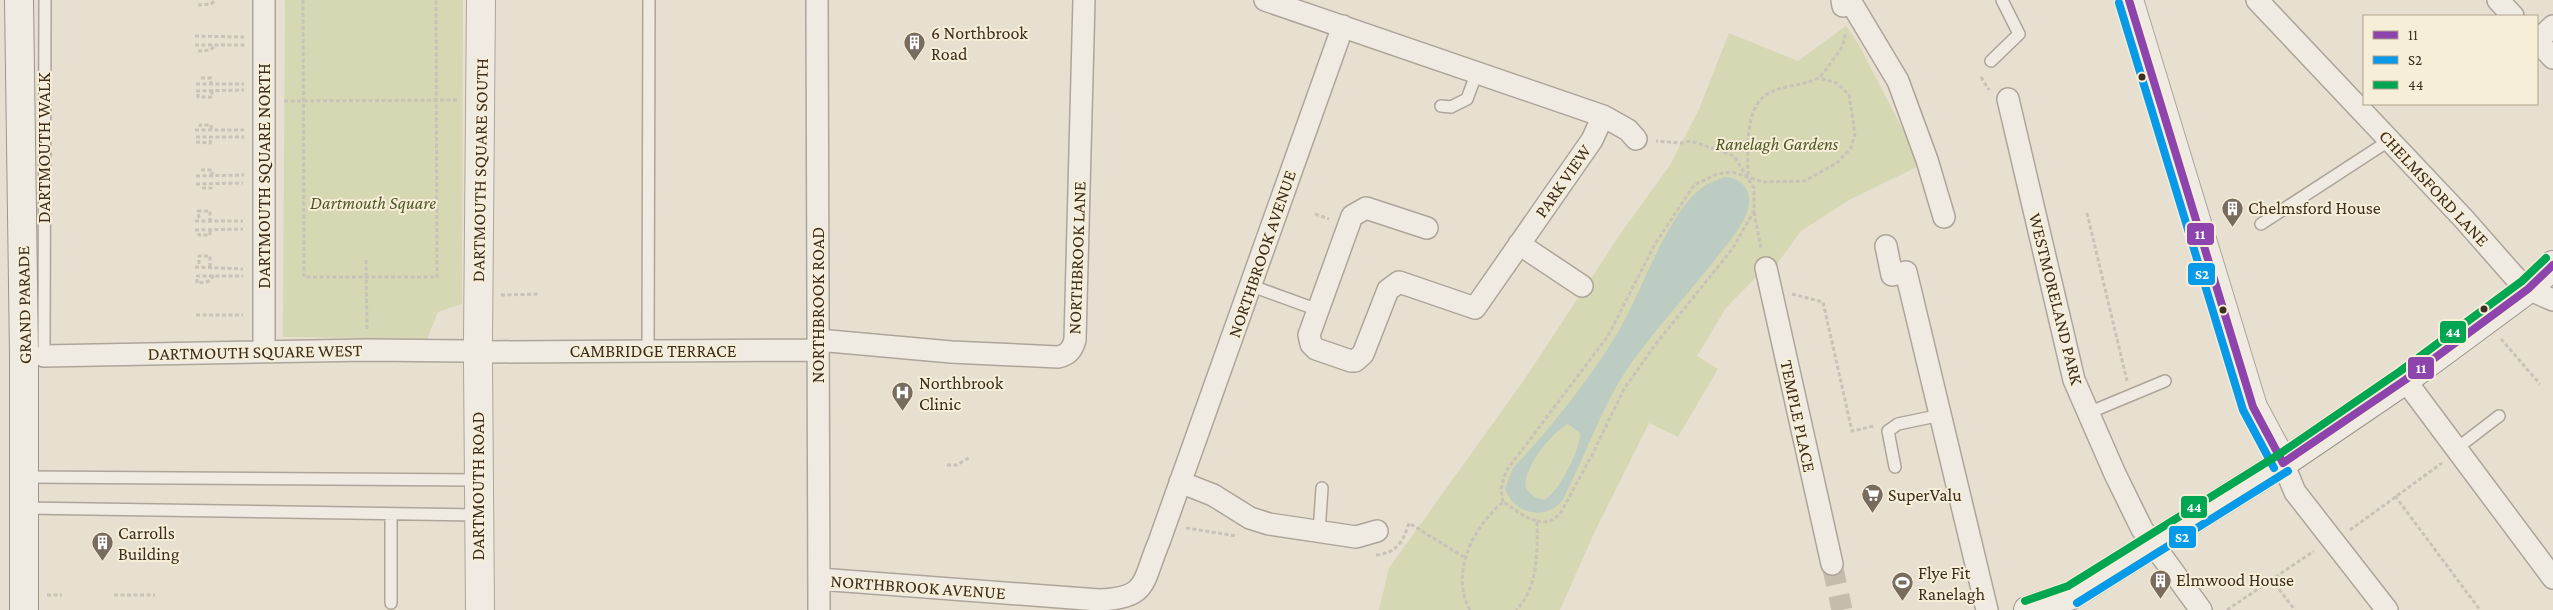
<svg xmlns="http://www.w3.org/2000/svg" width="2553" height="610" font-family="'Crimson Pro',serif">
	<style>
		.green { fill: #d6d7b3 }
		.water { fill: #bcccc2; fill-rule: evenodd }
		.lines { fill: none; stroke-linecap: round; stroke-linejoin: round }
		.minor-tunnel { stroke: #c5bcae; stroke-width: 21; stroke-dasharray: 21 11; stroke-linecap: butt }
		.service-casing { stroke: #ada599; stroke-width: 14 }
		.minor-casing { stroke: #ada599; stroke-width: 24 }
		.tertiary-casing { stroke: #ada599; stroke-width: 30 }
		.secondary-casing { stroke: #9c958a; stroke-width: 30 }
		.path { stroke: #c8c2b9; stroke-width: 3; stroke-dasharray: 4 2.5; stroke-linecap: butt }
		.service { stroke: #efebe3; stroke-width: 11 }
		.minor { stroke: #efebe3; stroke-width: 21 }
		.tertiary { stroke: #efebe3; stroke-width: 28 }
		.secondary { stroke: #efebe3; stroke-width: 28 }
		.bus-1-casing { stroke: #f7eed8; stroke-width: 11 }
		.bus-2-casing { stroke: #f7eed8; stroke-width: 11 }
		.bus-3-casing { stroke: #f7eed8; stroke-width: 11 }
		.bus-1 { stroke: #8e44ad; stroke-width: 8 }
		.bus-2 { stroke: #069ae9; stroke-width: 8 }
		.bus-3 { stroke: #00a651; stroke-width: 8 }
		.bus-dot { fill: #3d2e20; stroke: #f7eed8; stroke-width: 2 }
		.labels { text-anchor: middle; stroke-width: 4; stroke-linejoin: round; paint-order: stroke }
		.poi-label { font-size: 18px; fill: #3d2e20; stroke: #f7eed8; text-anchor: start }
		.park-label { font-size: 18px; font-style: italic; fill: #4d5a26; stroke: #f7eed8 }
		.street-label { font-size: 18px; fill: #3d2e20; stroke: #f7eed8 }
		.line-badge { stroke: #f7eed8; stroke-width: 2 }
		.badge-label { font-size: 14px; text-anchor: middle; font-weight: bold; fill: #fff }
	</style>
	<rect width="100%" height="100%" fill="#e7e0d1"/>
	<path class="green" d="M285,0H463L462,304L438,312L427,339L283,337Z
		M1846,26L1858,43L1921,165L1851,199L1801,231L1777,264L1760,273L1726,308L1697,356L1718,369L1678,437L1649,423L1595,531L1560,610H1379L1389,568L1524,380L1621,233L1670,165L1699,109L1729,33L1798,61Z"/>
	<path class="water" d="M1724,177C1738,177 1751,187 1749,203C1747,223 1726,245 1714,261C1687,295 1657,327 1632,362C1602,404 1586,456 1562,501C1544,522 1514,513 1505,489L1513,468C1552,427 1589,380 1618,332C1641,294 1668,211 1703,187C1709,183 1717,180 1724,177ZM1568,424L1580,433C1581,449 1558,494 1544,500L1534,497L1526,489C1521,471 1552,431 1568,424Z"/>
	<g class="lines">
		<path class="minor-tunnel" d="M1832,564L1842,610"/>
		<defs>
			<path id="service" d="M1991,61L2019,34L2002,0
				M1441,106L1451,107L1467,99L1477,72
				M2261,224L2390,140
				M1252,286L1318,310
				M648,351L649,0
				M44,356L45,0
				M2088,413L2165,381
				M2456,449L2499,416
				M1895,467L1888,431L1898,424L1941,415
				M25,477L478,480
				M24,508L478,515
				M391,514V603
				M1319,533L1322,488"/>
			<path id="minor" d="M264,0V352
				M817,0L819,610
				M1265,0L1603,116L1628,130L1636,139
				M1842,0L1843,6L1852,4L1898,81L1927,160L1944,217
				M2257,0L2463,218L2514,276L2528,289L2553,300
				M2498,0L2513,16
				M2537,41L2553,58
				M2537,41L2553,26
				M2008,99L2074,380L2115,474L2142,529L2201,610
				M1427,228L1366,208L1352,216L1309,335L1311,344L1316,349L1351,361H1355L1363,354L1388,290L1399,282L1475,308L1592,140L1603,116
				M1519,244L1582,286
				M1886,246L1892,275L1906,272L1987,610
				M1766,268L1832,564
				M818,340L951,352L1058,357C1068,355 1072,350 1075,340L1084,0
				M488,352L818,350
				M44,356L368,350L467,351
				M2405,380L2553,578
				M2283,463L2295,492L2387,610
				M1180,482L1213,495L1250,518L1269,524L1356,537L1377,531
				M819,579L1099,600C1149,598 1142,582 1159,542L1343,26"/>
			<path id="tertiary" d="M2129,0L2253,407L2283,463
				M478,340L481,0
				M478,362L480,610"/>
			<path id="secondary" d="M19,0L24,356V610
				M2028,610L2072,595L2283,463L2405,380L2528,289L2553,265"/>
		</defs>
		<use href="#service" class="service-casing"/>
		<use href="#minor" class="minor-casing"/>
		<use href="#tertiary" class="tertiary-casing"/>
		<use href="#secondary" class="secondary-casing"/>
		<path class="path" d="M303,0L304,277H437L436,0
			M198,5L211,4L216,0
			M195,36L244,37
			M195,45H245
			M198,51L210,50L216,45
			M1981,77L1989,90
			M201,78H211V84
			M196,84H244
			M196,91L244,90
			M198,94V97H212V91
			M284,101L458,100
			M200,127V125H211V130
			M195,130H244
			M196,137H244
			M196,142L210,143L211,137
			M201,170H212V175
			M1748,175C1748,153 1745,123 1758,103C1771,84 1799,88 1818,78C1824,74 1830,63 1835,57C1841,49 1845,43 1845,33
			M196,176L244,175
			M196,184L243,183
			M202,188H211V184
			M1754,212L1761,248
			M2087,213L2127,381
			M1315,214L1329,219
			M199,218L198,211H210V221
			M195,221H243
			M195,230L243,229
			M199,233V235H210V229
			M366,260L367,329
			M199,264V256H210V268
			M195,267L243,269
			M196,276H243
			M197,279V283L207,282L214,276
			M1792,294L1823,302L1852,431L1874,426
			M501,295L539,294
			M196,315H243
			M2501,339L2540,384
			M947,465H957L970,457
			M2395,496L2480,610
			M1503,502L1501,489L1506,471L1608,336L1655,244L1694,185L1717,174L1732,172L1763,182L1805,181L1838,162L1851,148L1855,134L1849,95L1837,83L1819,78
			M1537,521L1549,522L1560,514L1591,457L1624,389L1655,345L1733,248L1754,211V188L1734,156L1691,141L1681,143L1656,141
			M1186,528L1237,536
			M2350,530L2442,463
			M1376,555C1397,553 1403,542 1409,523L1464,557
			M2271,579L2295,610
			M47,595H62
			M114,595H155
			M1470,610C1449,573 1474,526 1503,502L1526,517L1537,521C1538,550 1538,589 1516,610
			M2227,610L2314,551"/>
		<use href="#service" class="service"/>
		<use href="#minor" class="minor"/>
		<use href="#tertiary" class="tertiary"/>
		<use href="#secondary" class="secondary"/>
		<defs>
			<path id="bus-1" d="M2129,0L2253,407L2283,463
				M2283,463L2405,380L2528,289L2553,265"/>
			<path id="bus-2" d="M2119,3L2243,410L2274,468
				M2077,603L2288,471"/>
			<path id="bus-3" d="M2025,601L2068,586L2278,455L2399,372L2522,281L2546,258"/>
		</defs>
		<use href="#bus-1" class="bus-1-casing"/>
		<use href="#bus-2" class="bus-2-casing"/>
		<use href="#bus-3" class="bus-3-casing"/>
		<use href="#bus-1" class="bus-1"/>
		<use href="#bus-2" class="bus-2"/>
		<use href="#bus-3" class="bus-3"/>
	</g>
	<defs>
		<symbol id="building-pin" viewBox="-11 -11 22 30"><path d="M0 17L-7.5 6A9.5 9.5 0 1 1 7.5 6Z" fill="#786c5e" stroke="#f7eed8"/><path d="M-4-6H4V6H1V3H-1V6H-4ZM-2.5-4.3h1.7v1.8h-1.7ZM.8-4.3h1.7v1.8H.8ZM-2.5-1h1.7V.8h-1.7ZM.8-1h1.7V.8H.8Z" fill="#fff"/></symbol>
		<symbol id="hospital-pin" viewBox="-11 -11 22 30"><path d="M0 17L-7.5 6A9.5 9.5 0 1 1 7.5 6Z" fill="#786c5e" stroke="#f7eed8"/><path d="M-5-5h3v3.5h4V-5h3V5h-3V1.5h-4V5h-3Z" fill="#fff"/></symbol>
		<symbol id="supermarket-pin" viewBox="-11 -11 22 30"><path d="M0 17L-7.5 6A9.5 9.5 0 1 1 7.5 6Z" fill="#786c5e" stroke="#f7eed8"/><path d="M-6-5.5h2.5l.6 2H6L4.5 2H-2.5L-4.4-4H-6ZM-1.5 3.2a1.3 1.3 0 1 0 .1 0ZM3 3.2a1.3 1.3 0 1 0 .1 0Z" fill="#fff"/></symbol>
		<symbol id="stadium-pin" viewBox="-11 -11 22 30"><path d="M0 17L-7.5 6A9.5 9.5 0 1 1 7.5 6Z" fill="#786c5e" stroke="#f7eed8"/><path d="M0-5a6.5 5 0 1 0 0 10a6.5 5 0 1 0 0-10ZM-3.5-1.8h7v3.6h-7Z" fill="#fff"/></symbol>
	</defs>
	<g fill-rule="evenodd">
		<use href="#building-pin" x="902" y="30" width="25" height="34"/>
		<use href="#building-pin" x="2220" y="196" width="25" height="34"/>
		<use href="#hospital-pin" x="890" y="380" width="25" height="34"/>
		<use href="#supermarket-pin" x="1860" y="482" width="25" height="34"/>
		<use href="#building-pin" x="90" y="530" width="25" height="34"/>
		<use href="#building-pin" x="2148" y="568" width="25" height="34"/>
		<use href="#stadium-pin" x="1890" y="570" width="25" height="34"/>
	</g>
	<g class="bus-dot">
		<circle cx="2142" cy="77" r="4.5"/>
		<circle cx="2484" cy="309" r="4.5"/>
		<circle cx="2223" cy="310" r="4.5"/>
	</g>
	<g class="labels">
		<g class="poi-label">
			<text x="931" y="39">6 Northbrook<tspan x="931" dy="21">Road</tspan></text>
			<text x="2248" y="214">Chelmsford House</text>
			<text x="919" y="389">Northbrook<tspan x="919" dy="21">Clinic</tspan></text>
			<text x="1888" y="501">SuperValu</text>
			<text x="118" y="539">Carrolls<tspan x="118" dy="21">Building</tspan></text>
			<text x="1918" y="579">Flye Fit<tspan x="1918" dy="21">Ranelagh</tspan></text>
			<text x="2176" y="586">Elmwood House</text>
		</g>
		<g class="park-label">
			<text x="1777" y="150">Ranelagh Gardens</text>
			<text x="373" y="209">Dartmouth Square</text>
		</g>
		<g class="street-label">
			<text transform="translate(44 148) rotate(-90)" y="6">DARTMOUTH WALK</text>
			<text transform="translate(480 170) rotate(-89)" y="6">DARTMOUTH SQUARE SOUTH</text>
			<text transform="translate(264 176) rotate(-90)" y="6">DARTMOUTH SQUARE NORTH</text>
			<text transform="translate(1563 181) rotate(-55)" y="6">PARK VIEW</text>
			<text transform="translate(2434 188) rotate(47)" y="6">CHELMSFORD LANE</text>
			<text transform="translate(1262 254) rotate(-71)" y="6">NORTHBROOK AVENUE</text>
			<text transform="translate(1077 258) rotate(-88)" y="6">NORTHBROOK LANE</text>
			<text transform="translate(2056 299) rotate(76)" y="6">WESTMORELAND PARK</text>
			<text transform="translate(24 305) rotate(-91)" y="6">GRAND PARADE</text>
			<text transform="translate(818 305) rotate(-90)" y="6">NORTHBROOK ROAD</text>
			<text x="653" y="357">CAMBRIDGE TERRACE</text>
			<text transform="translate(255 352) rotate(-1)" y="6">DARTMOUTH SQUARE WEST</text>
			<text transform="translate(1798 416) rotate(78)" y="6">TEMPLE PLACE</text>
			<text transform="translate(478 486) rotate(-90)" y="6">DARTMOUTH ROAD</text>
			<text transform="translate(918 587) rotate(4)" y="6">NORTHBROOK AVENUE</text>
		</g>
	</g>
	<g class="line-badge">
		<rect x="2186" y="222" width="29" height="24" rx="5" fill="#8e44ad"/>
		<rect x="2187" y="262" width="29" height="24" rx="5" fill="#069ae9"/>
		<rect x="2439" y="320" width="28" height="24" rx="5" fill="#00a651"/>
		<rect x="2407" y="356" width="28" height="24" rx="5" fill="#8e44ad"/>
		<rect x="2180" y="495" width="28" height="24" rx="5" fill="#00a651"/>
		<rect x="2168" y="525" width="29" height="24" rx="5" fill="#069ae9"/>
	</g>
	<g class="badge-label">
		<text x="2200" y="239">11</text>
		<text x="2202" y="279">S2</text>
		<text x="2453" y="337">44</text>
		<text x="2421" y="373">11</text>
		<text x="2194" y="512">44</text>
		<text x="2182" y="542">S2</text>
	</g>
	<rect x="2363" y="15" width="175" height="90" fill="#f7eed8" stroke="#ada18e"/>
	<rect x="2373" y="31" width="25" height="8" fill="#8e44ad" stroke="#ada18e"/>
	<text x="2408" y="40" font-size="15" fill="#3d2e20">11</text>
	<rect x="2373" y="56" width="25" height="8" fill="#069ae9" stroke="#ada18e"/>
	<text x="2408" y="65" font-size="15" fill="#3d2e20">S2</text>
	<rect x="2373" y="81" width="25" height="8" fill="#00a651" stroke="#ada18e"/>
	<text x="2408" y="90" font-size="15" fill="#3d2e20">44</text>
</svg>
